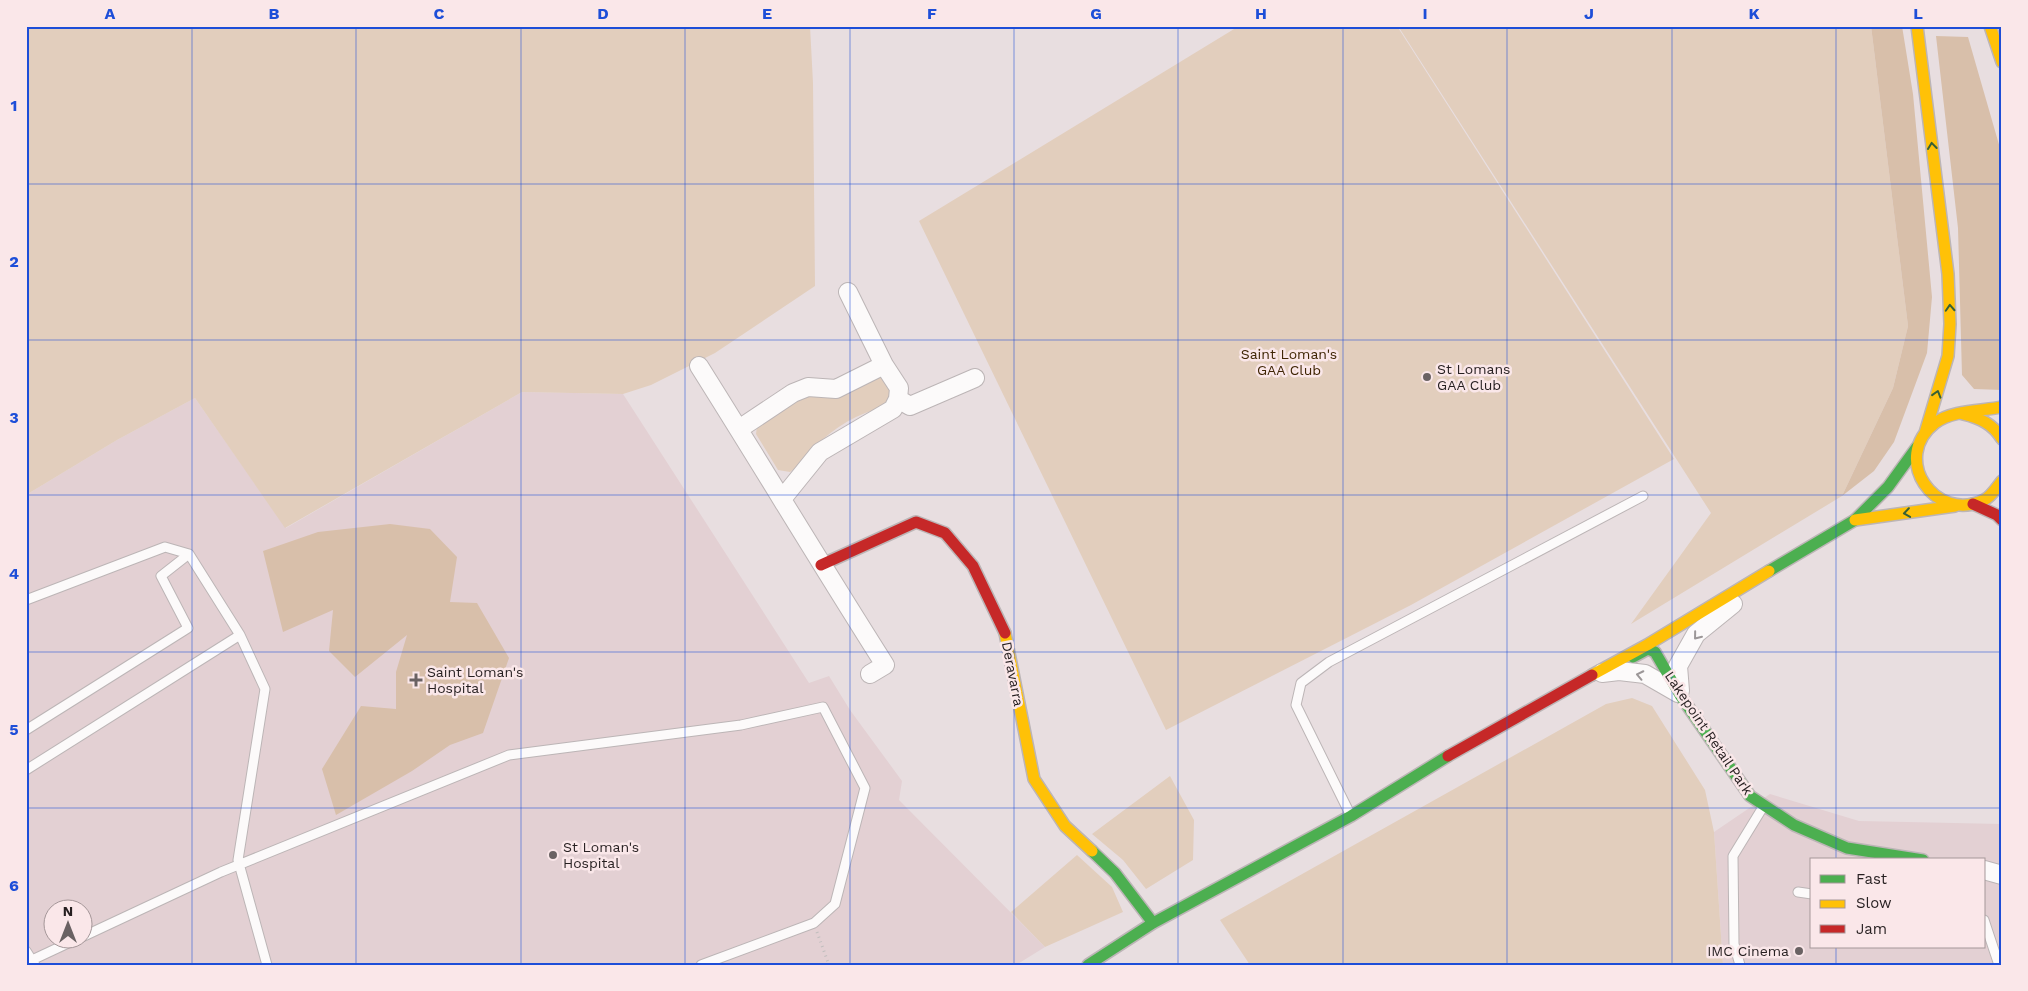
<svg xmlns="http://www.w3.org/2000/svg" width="2028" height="991" font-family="'Work Sans',sans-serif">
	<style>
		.built { fill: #e3d0d3; fill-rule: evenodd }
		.green { fill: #e2cebd }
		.forest { fill: #d8bfaa }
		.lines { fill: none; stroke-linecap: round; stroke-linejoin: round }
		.lane-casing { stroke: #bcb5b6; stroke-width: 11 }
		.street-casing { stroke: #bcb5b6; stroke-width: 20 }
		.fast-casing { stroke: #bcb5b6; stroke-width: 14 }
		.slow-casing { stroke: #bcb5b6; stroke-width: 14 }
		.jam-casing { stroke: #bcb5b6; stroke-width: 14 }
		.path { stroke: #c1bebe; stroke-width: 3; stroke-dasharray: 1 4; stroke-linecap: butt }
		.lane { stroke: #fcfafa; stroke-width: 9 }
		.street { stroke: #fcfafa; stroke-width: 18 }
		.fast { stroke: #4caf50; stroke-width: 11 }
		.slow { stroke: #ffc107; stroke-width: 11 }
		.jam { stroke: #c62828; stroke-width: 11 }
		.oneway { stroke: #376036 }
		.oneway2 { stroke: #9c9798 }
		.grid { fill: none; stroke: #1d4ed8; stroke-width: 1; stroke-opacity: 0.55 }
		.poi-dot { fill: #6a6263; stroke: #fae7e9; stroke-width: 2 }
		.labels { text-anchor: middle; stroke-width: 5; stroke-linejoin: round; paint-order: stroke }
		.park-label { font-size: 14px; fill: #3f2504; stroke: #fae7e9 }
		.poi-label { font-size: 14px; fill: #261f20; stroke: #fae7e9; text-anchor: start }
		.street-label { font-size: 14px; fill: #261f20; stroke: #fae7e9 }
		.neatline { fill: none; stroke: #1d4ed8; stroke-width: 2 }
		.grid-label { font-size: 16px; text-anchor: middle; font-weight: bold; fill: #1d4ed8 }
	</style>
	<rect width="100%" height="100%" fill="#e8dee0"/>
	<path class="built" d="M522,392L623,394L809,683L829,676L850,710L902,781L899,800L1045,947L1016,965H26V495L117,440L195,398L286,528ZM52,908H82V938H52Z
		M1770,794L1859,821L2002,824V965H1723L1714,832ZM1812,860H1984V947H1812Z"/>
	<path class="green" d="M26,26H810L813,83L815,286L715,353L651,385L623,394L522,392L285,528L195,398L117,440L26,495Z
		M1239,26H1397L1674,459L1411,605L1166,730L919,221Z
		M1398,26H1871L1908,326L1893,388L1842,496L1631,624L1711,513Z
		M873,376L883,377L889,388L891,400L885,407C858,413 834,427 815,447C806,455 800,465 790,472L778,470L756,434L757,426L809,394Z
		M1632,698L1652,706L1705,790L1714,832L1723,965H1250L1220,920L1606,704Z
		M1170,776L1194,820L1193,860L1146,889L1123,860L1092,834Z
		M1077,855L1112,887L1123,912L1045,947L1011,912Z"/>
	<path class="forest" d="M1871,26H1902L1913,94L1932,297L1927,353L1894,442L1874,471L1842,496L1893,388L1908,326Z
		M1936,36L1968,37L2002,155V390L1974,389L1962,375L1958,228Z
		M390,524L430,529L457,557L450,602L477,603L509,658L483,733L450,745L412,771L336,815L322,769L361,706L396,709V672L407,635L355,677L329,651L333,610L283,632L263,551L318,532Z"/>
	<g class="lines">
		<defs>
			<path id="lane" d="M26,600L165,547L189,554L240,635L26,770
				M240,635L265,689L238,860L267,965
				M26,730L188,628L161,576L189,554
				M1350,814L1296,705L1301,683L1329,662L1643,496
				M1798,892L1812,894
				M1984,920L1999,965
				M82,937L221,872L509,755L741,725L823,707L865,788L835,904L814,923L701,965
				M26,951L35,965
				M32,960L79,938
				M1740,965L1734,944L1733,856L1763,807"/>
			<path id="street" d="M848,292L884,365L899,388L898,399
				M699,366C762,466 822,566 885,665L870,674
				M739,429L793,393L808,387L836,389L884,365
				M782,499L820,452L893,409L898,399L910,406L975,378
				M1602,673L1619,671L1645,674L1678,693
				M1680,691L1678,666L1696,634L1733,604
				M1984,870L2002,875"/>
			<path id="fast" d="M1769,571L1855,520L1888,487L1917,447
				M1633,657L1648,649L1655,652L1680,695L1750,796L1794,825L1847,848L1923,860
				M1092,851L1115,873L1153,923
				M1088,965L1153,923L1351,816L1448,756"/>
			<path id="slow" d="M1917,26L1948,274L1950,324L1948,356L1925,433
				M1990,26L2002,62
				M2002,407C1982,411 1952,410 1935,423C1890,458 1935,524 1984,500C1991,497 1997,487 2002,481
				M1963,414C1980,418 1993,424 2002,439
				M1855,520L1955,506
				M1005,633L1034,779L1065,826L1092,851
				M1592,675L1647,645L1769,571"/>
			<path id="jam" d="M1973,504L1997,515L2002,520
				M821,565L916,522L945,533L973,566L1005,633
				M1448,756L1592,675"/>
		</defs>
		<use href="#lane" class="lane-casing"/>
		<use href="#street" class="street-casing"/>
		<use href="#fast" class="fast-casing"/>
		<use href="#slow" class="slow-casing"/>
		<use href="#jam" class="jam-casing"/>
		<path class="path" d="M817,932L829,965"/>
		<use href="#lane" class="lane"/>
		<use href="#street" class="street"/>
		<use href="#fast" class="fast"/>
		<use href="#slow" class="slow"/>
		<use href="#jam" class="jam"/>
	</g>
	<defs><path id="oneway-chevron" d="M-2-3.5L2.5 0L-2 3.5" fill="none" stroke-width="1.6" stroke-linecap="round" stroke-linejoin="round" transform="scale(1.25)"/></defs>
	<g class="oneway">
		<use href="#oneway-chevron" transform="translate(1932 146) rotate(-97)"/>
		<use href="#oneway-chevron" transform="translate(1950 308) rotate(-93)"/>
		<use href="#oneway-chevron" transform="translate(1937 394) rotate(-73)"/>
		<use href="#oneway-chevron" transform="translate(1907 513) rotate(172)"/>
	</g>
	<g class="oneway2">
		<use href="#oneway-chevron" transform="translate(1697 636) rotate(129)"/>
		<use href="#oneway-chevron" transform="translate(1640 675) rotate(-168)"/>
	</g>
	<path class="grid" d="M192,26V965M356,26V965M521,26V965M685,26V965M850,26V965M1014,26V965M1178,26V965M1343,26V965M1507,26V965M1672,26V965M1836,26V860M26,184H2002M26,340H2002M26,495H2002M26,652H2002M26,808H2002M1836,947V965"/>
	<g class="poi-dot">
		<circle cx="1427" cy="377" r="5"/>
		<path d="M413.5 672.5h5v5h5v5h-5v5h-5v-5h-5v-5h5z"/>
		<circle cx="553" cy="855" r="5"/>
		<circle cx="1799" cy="951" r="5"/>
	</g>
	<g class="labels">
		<g class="park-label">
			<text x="1289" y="359">Saint Loman's<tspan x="1289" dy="16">GAA Club</tspan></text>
		</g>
		<g class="poi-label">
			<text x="1437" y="374">St Lomans<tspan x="1437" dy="16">GAA Club</tspan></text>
			<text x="427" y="677">Saint Loman's<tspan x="427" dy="16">Hospital</tspan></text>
			<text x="563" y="852">St Loman's<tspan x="563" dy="16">Hospital</tspan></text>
			<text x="1789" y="956" text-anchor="end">IMC Cinema</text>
		</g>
		<g class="street-label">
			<text transform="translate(1013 674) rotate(79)" y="5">Deravarra</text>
			<text transform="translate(1709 733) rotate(56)" y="5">Lakepoint Retail Park</text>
		</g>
	</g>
	<rect width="2028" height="991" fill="none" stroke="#fae7e9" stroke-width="55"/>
	<rect x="1810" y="858" width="175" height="90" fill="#fae7e9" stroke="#a59799"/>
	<rect x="1820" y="875" width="25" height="8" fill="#4caf50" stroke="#a59799"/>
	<text x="1856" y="884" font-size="15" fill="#261f20">Fast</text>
	<rect x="1820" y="900" width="25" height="8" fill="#ffc107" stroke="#a59799"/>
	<text x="1856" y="908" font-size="15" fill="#261f20">Slow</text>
	<rect x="1820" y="925" width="25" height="8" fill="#c62828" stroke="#a59799"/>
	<text x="1856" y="934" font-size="15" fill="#261f20">Jam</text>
	<g transform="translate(68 924)"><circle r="24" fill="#fae7e9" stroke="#a59799"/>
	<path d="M0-4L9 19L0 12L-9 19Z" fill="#6a6263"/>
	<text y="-8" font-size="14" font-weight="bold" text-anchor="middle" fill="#261f20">N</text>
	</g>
	<rect x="28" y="28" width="1972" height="936" class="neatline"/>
	<g class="grid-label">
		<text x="110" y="19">A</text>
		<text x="274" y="19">B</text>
		<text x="439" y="19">C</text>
		<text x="603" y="19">D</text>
		<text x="767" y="19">E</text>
		<text x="932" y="19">F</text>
		<text x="1096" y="19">G</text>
		<text x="1261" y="19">H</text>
		<text x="1425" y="19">I</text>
		<text x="1589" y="19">J</text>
		<text x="1754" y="19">K</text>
		<text x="1918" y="19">L</text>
		<text x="14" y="111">1</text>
		<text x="14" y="267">2</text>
		<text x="14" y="423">3</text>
		<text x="14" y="579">4</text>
		<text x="14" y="735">5</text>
		<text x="14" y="891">6</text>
	</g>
</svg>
